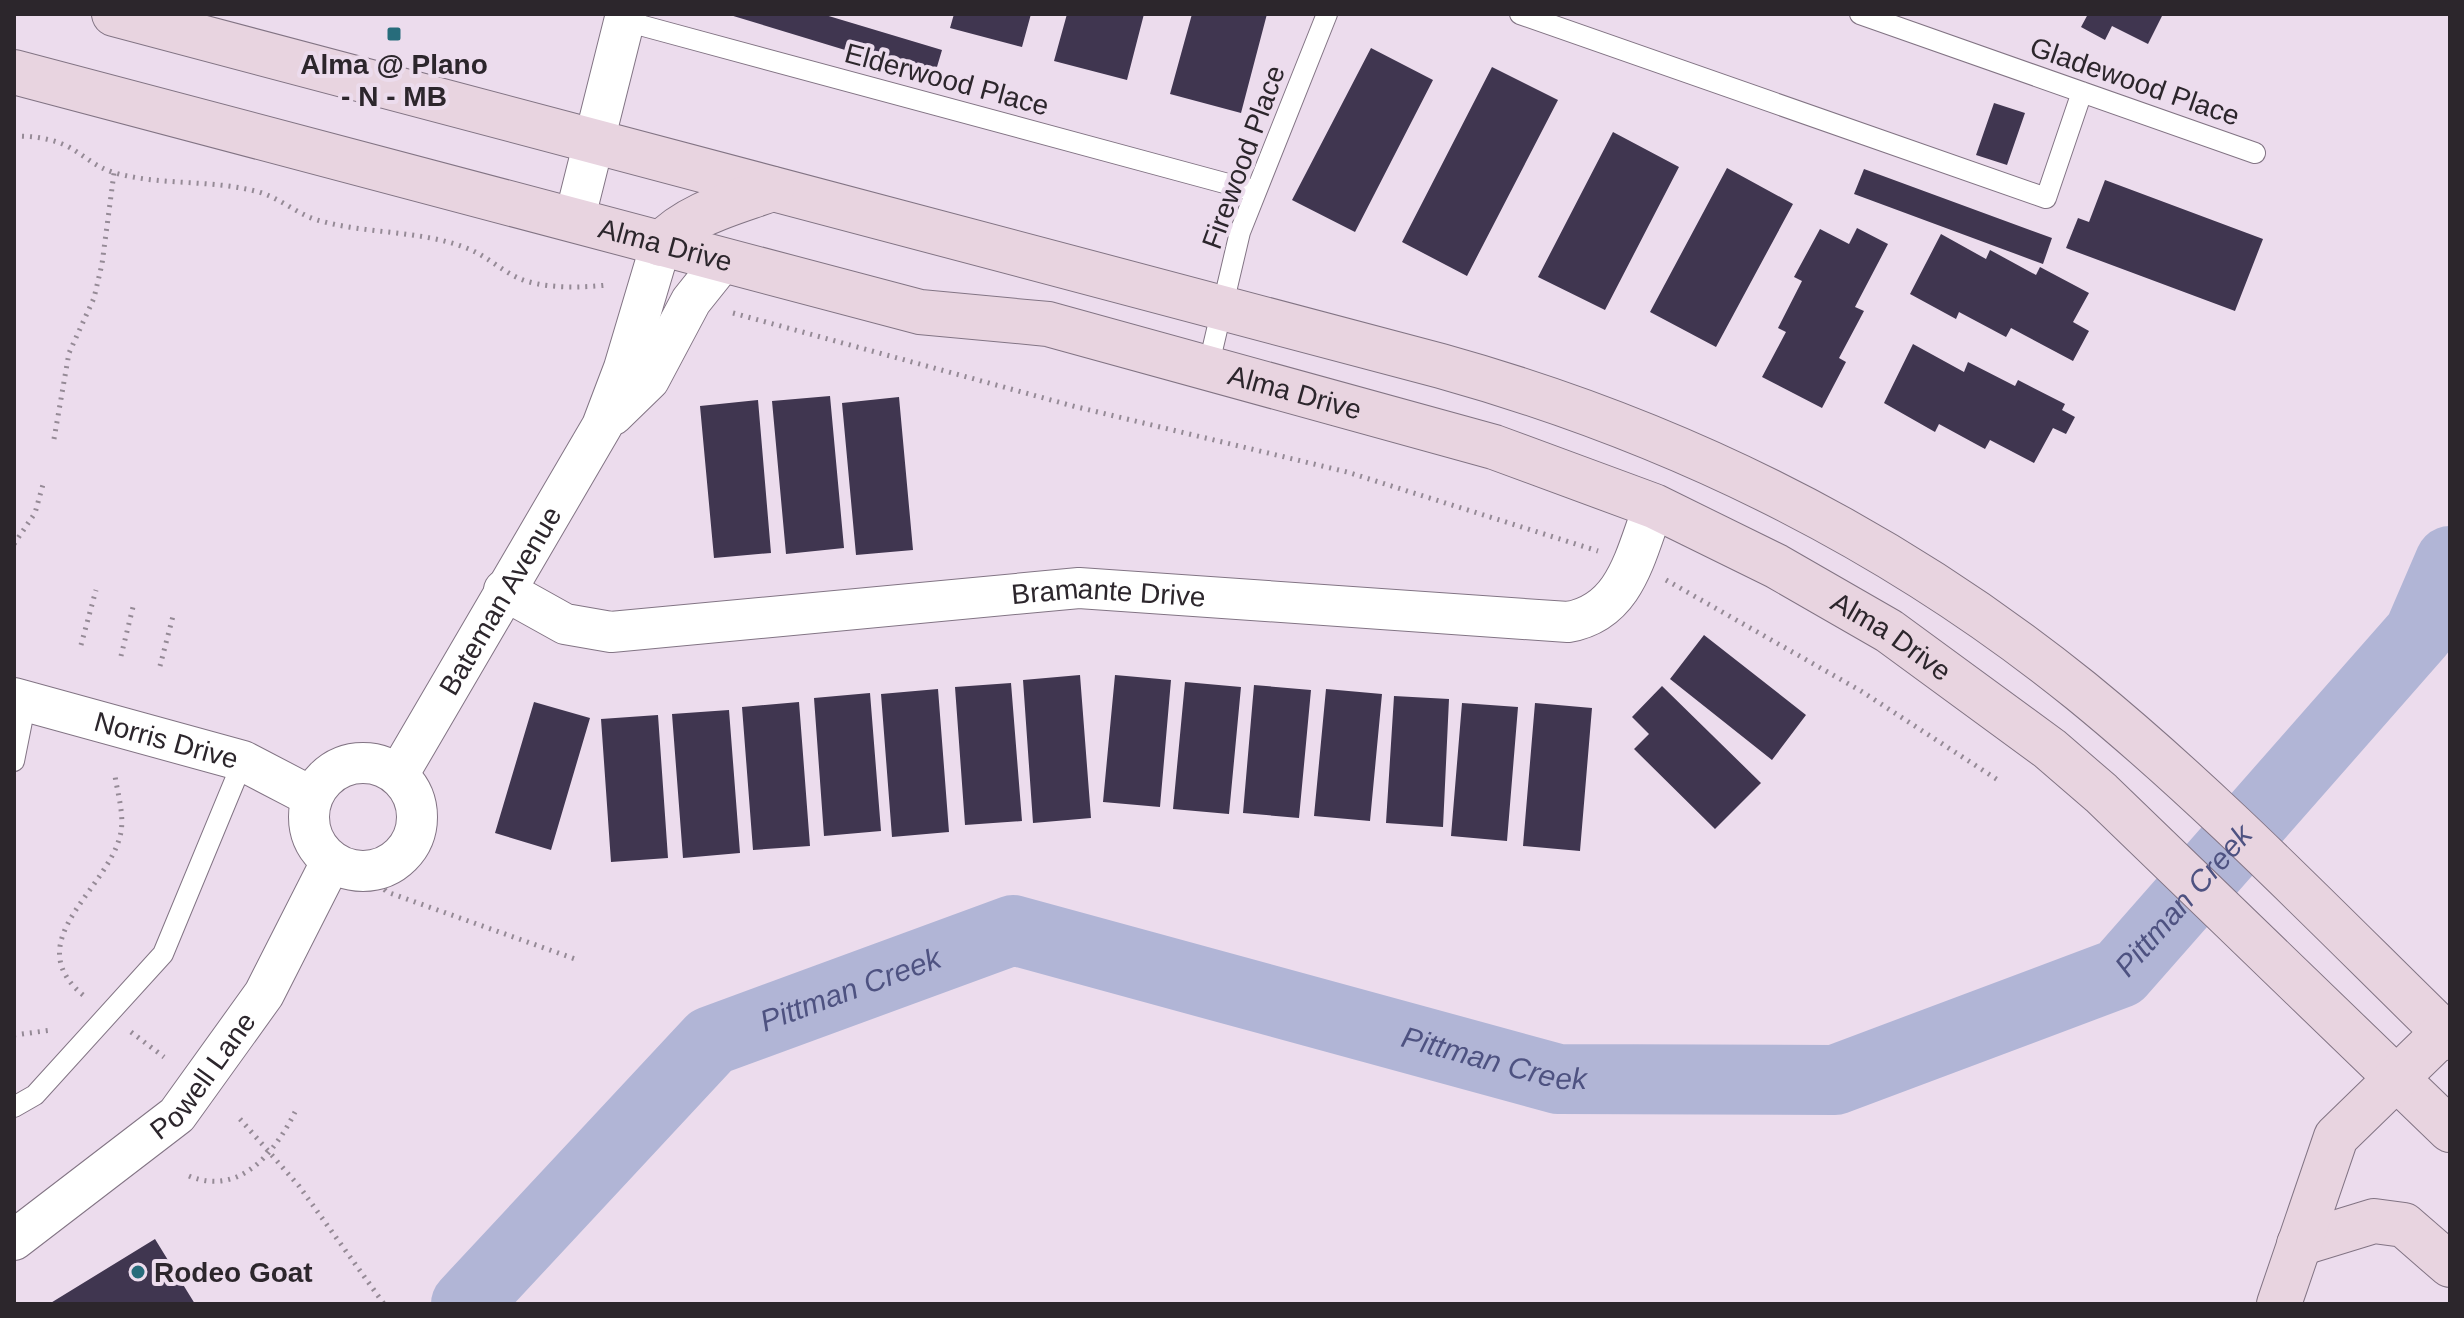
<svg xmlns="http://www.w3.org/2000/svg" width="2464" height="1318" font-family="Arial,sans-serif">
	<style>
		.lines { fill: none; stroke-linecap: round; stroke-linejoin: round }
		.river { stroke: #b1b5d6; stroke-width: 70 }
		.building { fill: #403650 }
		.service-casing { stroke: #827484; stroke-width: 22 }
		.minor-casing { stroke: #827484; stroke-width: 42 }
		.secondary-casing { stroke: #827484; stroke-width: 46 }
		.path { stroke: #958a96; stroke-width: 5; stroke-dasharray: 2 6; stroke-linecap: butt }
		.service { stroke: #fff; stroke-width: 20 }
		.minor { stroke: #fff; stroke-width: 40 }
		.secondary { stroke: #e8d4e0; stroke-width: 44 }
		.poi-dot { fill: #276c7b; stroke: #ecdced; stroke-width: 3 }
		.labels { text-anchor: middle; stroke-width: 8; stroke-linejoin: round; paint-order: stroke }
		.poi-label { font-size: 28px; font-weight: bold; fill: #2c262c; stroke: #ecdced }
		.street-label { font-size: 28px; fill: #2c262c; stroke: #ecdced }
		.water-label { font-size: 30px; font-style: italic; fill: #4e5281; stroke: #ecdced }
	</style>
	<rect width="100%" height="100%" fill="#ecdced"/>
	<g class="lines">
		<path class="river" id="s1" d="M466,1304L711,1041L1013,930L1558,1079L1835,1080L2120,973L2419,633L2450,561"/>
	</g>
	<path class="building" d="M822,14L942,50L934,77L730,15Z
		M954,14H1031L1022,47L950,28Z
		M1067,14H1144L1127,80L1054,61Z
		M1192,14H1267L1241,113L1170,94Z
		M2088,14H2163L2148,44L2112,26L2105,40L2081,27Z
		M1371,48L1433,80L1355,232L1292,200Z
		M1492,67L1558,100L1467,276L1402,242Z
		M1994,103L2025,113L2007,165L1976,155Z
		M1613,132L1679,167L1605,310L1538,277Z
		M1727,168L1793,204L1716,347L1650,312Z
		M1864,169L2052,238L2043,264L1854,194Z
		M2105,180L2263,239L2235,311L2066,248L2078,218L2089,222Z
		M1857,228L1888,244L1855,307L1864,311L1839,358L1846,362L1822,408L1762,377L1786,332L1778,328L1802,281L1794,277L1820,229L1849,244Z
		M1941,234L1986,259L1990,250L2036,275L2040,267L2089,293L2073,322L2089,331L2073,361L2011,328L2006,337L1959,312L1956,319L1910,294Z
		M1913,344L1964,372L1968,362L2015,386L2018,380L2065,404L2062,410L2075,417L2066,434L2053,428L2034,463L1990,440L1985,449L1939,424L1935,432L1884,403Z
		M830,396L844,548L786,554L772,401Z
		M899,397L913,550L856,555L842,403Z
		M758,400L771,553L714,558L700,406Z
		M1704,635L1806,715L1772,760L1670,679Z
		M1080,675L1091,818L1033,823L1023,680Z
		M1115,675L1171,680L1160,807L1103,802Z
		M1185,682L1241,687L1229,814L1173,809Z
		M1011,683L1022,821L965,825L955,687Z
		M1254,685L1311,690L1299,818L1243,813Z
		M1662,686L1761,783L1715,829L1634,749L1649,734L1632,717Z
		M938,689L949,832L892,837L881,694Z
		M1326,689L1382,694L1370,821L1314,816Z
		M870,693L881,831L824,836L814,698Z
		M1394,696L1449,699L1443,827L1386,823Z
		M534,702L590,718L551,850L495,833Z
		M799,702L810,846L753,850L742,707Z
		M1462,703L1518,707L1507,841L1451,836Z
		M1535,703L1592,708L1580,851L1523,846Z
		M729,710L740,853L683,858L672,714Z
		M658,715L668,858L611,862L601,719Z
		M155,1239L195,1304H49Z"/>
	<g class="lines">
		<defs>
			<path id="service" d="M1520,14L2046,198L2082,92
				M1860,14L2255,153
				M625,21L1254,191
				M1208,368L1240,232L1327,14
				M14,761L26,701
				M14,1107L35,1095L163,954L243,761"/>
			<g id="minor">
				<path d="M574,221L626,14"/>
				<path d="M613,415L649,380L691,301L723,261"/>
				<path id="s2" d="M504,590L565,624L611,632L1079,588L1568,622C1626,612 1635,555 1654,506"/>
				<path id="s3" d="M14,698L243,761L312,797"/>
				<circle cx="363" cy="817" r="54"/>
				<path id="s4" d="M398,775L602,426L624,368L661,244"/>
				<path id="s5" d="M14,1240L177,1115L264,994L331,862"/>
			</g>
			<g id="secondary">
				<path d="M114,14L1441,366C1674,431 1892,538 2081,691C2211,797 2329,920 2450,1038"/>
				<path id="s6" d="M14,72L920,312L1048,324L1494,447L1654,506L1776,566L1889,631L2050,749L2101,793L2450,1130"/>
				<path d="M661,244C690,213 734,203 772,189"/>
				<path d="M2299,1244L2374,1221L2404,1225L2450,1265"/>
				<path d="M2279,1304L2336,1137L2444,1032"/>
			</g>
		</defs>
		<use href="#service" class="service-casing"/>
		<use href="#minor" class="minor-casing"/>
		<use href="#secondary" class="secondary-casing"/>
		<path class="path" d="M14,136C32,136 50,138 67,146C84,155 95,167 115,173C162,186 211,179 259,192C279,198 295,212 314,219C365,235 420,229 469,249C486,256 500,269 516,277C540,289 581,288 607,285
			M733,313L1073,406L1347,472L1598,551
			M54,439L69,353L94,298L102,264L114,173
			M14,544L35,513L44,481
			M1666,580L1861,691L2001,782
			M81,645L96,590
			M121,656L134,603
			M160,666L173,616
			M367,873L387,892L578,960
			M83,995C17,940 110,889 121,832C124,814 118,795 115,776
			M131,1032L164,1057
			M14,1035L52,1030
			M240,1119L299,1186L384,1304
			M189,1176C240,1197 275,1152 295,1112"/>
		<use href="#service" class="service"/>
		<use href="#minor" class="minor"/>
		<use href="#secondary" class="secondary"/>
	</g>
	<g class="poi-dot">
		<rect x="386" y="26" width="16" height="16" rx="4"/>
		<circle cx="138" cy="1272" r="8"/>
	</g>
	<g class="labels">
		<g class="poi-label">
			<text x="394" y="74">Alma @ Plano<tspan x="394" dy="32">- N - MB</tspan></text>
			<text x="154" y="1282" text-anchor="start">Rodeo Goat</text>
		</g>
		<g class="street-label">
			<text transform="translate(947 79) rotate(15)" y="10">Elderwood Place</text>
			<text transform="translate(2135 81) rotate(19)" y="10">Gladewood Place</text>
			<text transform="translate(1243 157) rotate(-70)" y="10">Firewood Place</text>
			<text dy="10" stroke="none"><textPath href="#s6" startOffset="674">Alma Drive</textPath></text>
			<text dy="10" stroke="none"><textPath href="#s6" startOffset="1322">Alma Drive</textPath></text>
			<text dy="10" stroke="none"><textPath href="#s2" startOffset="616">Bramante Drive</textPath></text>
			<text dy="10" stroke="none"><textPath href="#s4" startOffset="202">Bateman Avenue</textPath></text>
			<text dy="10" stroke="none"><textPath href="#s6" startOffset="1970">Alma Drive</textPath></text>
			<text dy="10" stroke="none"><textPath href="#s3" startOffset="158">Norris Drive</textPath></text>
			<text dy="10" stroke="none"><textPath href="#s5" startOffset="252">Powell Lane</textPath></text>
		</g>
		<g class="water-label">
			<text dy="10" stroke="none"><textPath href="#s1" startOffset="1924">Pittman Creek</textPath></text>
			<text dy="10" stroke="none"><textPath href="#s1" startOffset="508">Pittman Creek</textPath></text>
			<text dy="10" stroke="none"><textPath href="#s1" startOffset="1180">Pittman Creek</textPath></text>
		</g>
	</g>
	<rect width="2464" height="1318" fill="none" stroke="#2c262c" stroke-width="32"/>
</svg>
